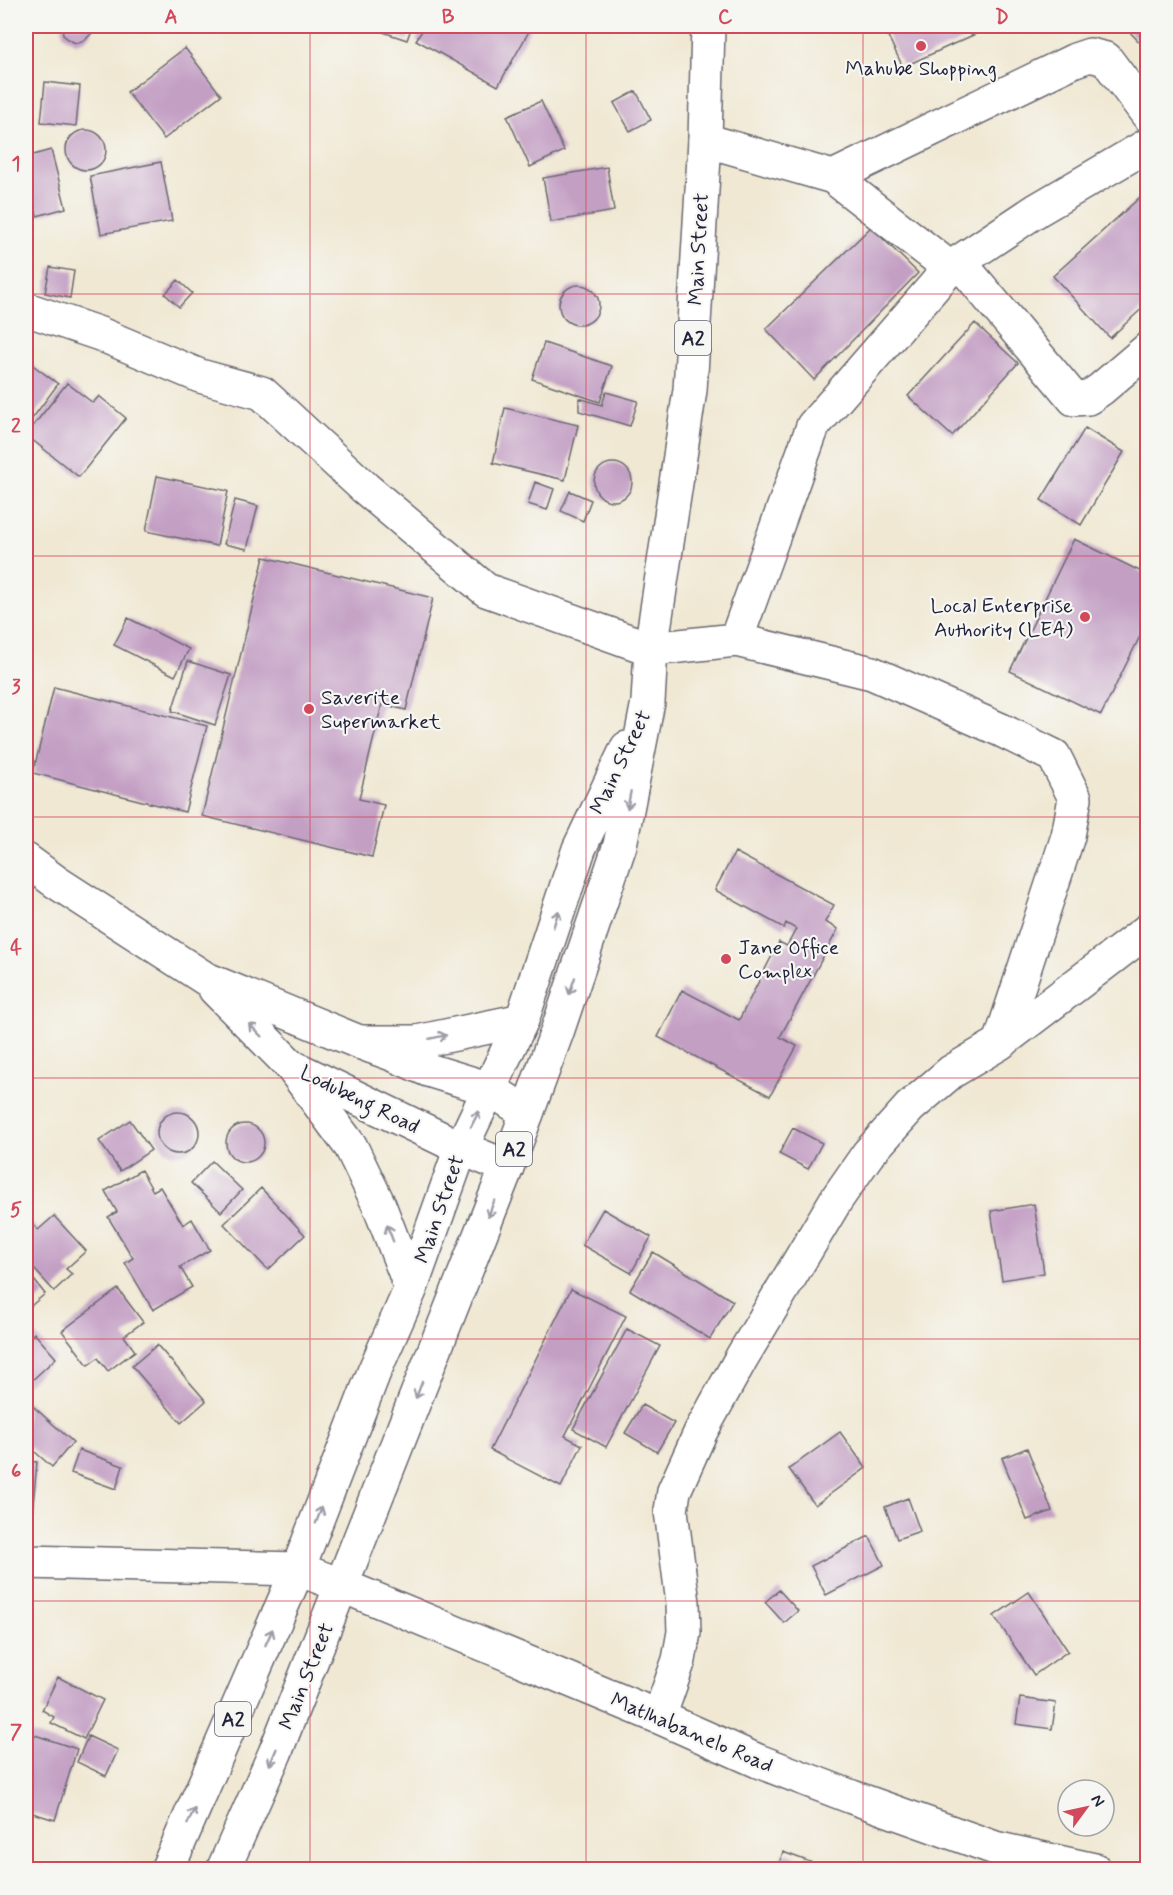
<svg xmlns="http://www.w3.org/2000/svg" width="1173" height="1895" font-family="Mynerve,sans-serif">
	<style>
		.building { fill: #c39fc4 }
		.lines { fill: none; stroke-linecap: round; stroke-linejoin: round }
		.minor-casing { stroke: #6a6770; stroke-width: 36 }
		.highway-casing { stroke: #6a6770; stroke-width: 36 }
		.minor { stroke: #fff; stroke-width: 33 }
		.highway { stroke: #fff; stroke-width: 33 }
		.oneway { stroke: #9c9ca7 }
		.grid { fill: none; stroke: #d1495b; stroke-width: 1.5; stroke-opacity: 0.55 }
		.poi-dot { fill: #d1495b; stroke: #f6f6f2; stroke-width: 2 }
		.labels { text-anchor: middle; stroke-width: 4.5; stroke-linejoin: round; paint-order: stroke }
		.shield { fill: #f6f6f2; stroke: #626272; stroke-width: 1.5 }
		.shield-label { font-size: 20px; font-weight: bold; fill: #22223b }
		.poi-label { font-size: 21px; fill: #22223b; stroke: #f6f6f2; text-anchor: start }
		.street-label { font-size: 21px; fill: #22223b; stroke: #f6f6f2 }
		.neatline { fill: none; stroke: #d1495b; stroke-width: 2 }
		.grid-label { font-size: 20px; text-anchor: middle; font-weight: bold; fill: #d1495b }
	</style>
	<rect width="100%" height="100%" fill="#f6f6f2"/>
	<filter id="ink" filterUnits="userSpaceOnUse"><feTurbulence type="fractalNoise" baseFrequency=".0167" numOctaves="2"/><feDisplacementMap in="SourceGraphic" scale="12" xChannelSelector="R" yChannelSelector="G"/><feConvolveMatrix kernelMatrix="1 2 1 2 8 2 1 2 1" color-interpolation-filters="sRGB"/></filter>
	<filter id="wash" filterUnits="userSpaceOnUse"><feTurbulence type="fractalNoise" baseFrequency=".008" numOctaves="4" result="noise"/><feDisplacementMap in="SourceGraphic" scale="24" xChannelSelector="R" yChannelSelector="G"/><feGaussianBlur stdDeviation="1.35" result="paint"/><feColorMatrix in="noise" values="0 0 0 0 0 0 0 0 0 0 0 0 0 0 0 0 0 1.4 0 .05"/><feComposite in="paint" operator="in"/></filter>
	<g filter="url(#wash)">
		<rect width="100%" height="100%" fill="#f0e8d3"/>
		<g id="blocks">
			<path class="building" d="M62,26H92V33L85,40L76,43L71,41L63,35Z
				M365,26H412L407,40Z
				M425,26H532L498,86L416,40Z
				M883,26H993L903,67Z
				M1124,26H1148V51Z
				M185,48L221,95L164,139L127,92Z
				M45,82L80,86L76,126L41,122Z
				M636,91L651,120L630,131L614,103Z
				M541,101L564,151L530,167L507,116Z
				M66 150a20 20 0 1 1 40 0a20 20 0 1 1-40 0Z
				M51,150L66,208L37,216L26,175V157Z
				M161,162L172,221L101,234L90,176Z
				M607,167L614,211L551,222L543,178Z
				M1148,190V303L1110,338L1053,276Z
				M871,227L918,273L814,380L766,329Z
				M50,267L74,271L70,298L45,293Z
				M178,280L192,293L179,307L165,294Z
				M559 305a20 20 0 1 1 40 0a20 20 0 1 1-40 0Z
				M975,323L1018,363L952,436L908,396Z
				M544,343L612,366L600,402L532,379Z
				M26,360L58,384L26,427Z
				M67,383L93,403L99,396L126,418L79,477L26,435Z
				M606,392L638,401L630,426L579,411V398L602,405Z
				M505,408L578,425L565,480L493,463Z
				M1085,428L1124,452L1081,525L1041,500Z
				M594 482a19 19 0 1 1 38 0a19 19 0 1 1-38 0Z
				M157,476L228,491L217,546L146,531Z
				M535,482L554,489L547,510L528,504Z
				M570,491L591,500L583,521L561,511Z
				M235,500L258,506L247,549L224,544Z
				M1074,539L1148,575V620L1101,715L1010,671Z
				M264,557L433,598L406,710L382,704L359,799L384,805L372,857L202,816Z
				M128,618L189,649L175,676L114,645Z
				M188,661L231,675L215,725L172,711Z
				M54,687L207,726L185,812L33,773Z
				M735,852L834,905L825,922L838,929L780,1037L797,1046L770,1096L658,1037L682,990L739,1020L779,942L787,946L796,929L786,923L784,928L715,890Z
				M157 1133a21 21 0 1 1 42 0a21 21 0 1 1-42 0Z
				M130,1120L151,1150L120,1171L99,1141Z
				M226 1143a19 19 0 1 1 38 0a19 19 0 1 1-38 0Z
				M793,1128L822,1143L808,1169L779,1154Z
				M212,1161L242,1190L221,1212L191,1183Z
				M141,1170L153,1191L160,1187L183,1225L192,1219L210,1250L180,1267L192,1287L153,1310L125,1263L133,1258L108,1217L117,1212L105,1191Z
				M261,1188L305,1235L268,1270L224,1224Z
				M1034,1204L1044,1273L1002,1280L991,1211Z
				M603,1209L651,1237L631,1273L582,1245Z
				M54,1216L86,1251L66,1269L72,1274L54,1291L26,1260V1223L29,1220L38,1230Z
				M653,1252L733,1301L710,1339L630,1290Z
				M31,1276L45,1294L26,1310V1280Z
				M118,1289L143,1322L124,1336L135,1351L108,1371L98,1358L88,1365L62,1331Z
				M571,1289L626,1316L565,1436L582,1445L561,1487L490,1450Z
				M627,1329L660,1346L606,1447L573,1429Z
				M34,1333L56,1358L26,1386V1341Z
				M157,1345L206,1401L181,1423L132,1366Z
				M26,1400L73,1442L52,1467L26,1444Z
				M642,1405L674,1423L657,1452L625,1433Z
				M840,1432L866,1468L815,1505L789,1469Z
				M1027,1448L1052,1511L1027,1520L1002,1458Z
				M79,1450L123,1466L116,1489L71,1473Z
				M26,1461L37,1462L31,1528H26Z
				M908,1498L920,1531L897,1539L885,1507Z
				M869,1536L884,1565L826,1595L811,1566Z
				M779,1590L798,1611L784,1623L765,1602Z
				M1029,1592L1068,1651L1034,1675L994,1616Z
				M58,1677L103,1700L84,1739L51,1723L54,1717L42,1710Z
				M1020,1698L1056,1703L1052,1729L1016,1724Z
				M26,1732L77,1749L55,1820L26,1811Z
				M88,1736L118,1750L106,1776L77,1762Z
				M783,1852L829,1869V1870H777Z"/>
		</g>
	</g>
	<g filter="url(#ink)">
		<use href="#blocks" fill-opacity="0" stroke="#6a6770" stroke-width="1.5"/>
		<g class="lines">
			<defs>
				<path id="minor" d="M705,140L833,177L1075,60L1090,55L1106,59L1148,115
					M833,177L950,268L1037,210L1148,145
					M26,309L100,334L200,376L262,393L365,488L486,590L651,649L736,640L872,673L1001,730L1054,756L1075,798L1068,836L1000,1043
					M736,640L813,426L950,268L966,270L1074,399L1088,398L1101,389L1148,349
					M26,860L56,882L206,979L359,1042L392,1054L428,1070L490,1089L527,1113
					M215,989L291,1066L461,1148L507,1167
					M26,1562L298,1569L343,1586L659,1717L758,1761L852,1797L995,1848L1095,1870
					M659,1717L679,1660L684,1632L683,1603L671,1511L674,1491L701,1431L742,1357L836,1200L868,1154L910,1107L951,1072L1000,1043L1148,930"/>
				<path id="highway" d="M359,1042H417L522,1020
					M291,1066L351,1147L379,1205L411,1288
					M167,1870L298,1569L374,1372L411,1288L461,1148L522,1020L579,849L627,748
					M223,1870L275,1753L507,1167L557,1032L620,845L648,702L651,649L690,390L705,140L708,26"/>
			</defs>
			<use href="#minor" class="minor-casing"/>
			<use href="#highway" class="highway-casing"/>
			<use href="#minor" class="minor"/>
			<use href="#highway" class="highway"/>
		</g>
		<defs><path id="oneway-shaft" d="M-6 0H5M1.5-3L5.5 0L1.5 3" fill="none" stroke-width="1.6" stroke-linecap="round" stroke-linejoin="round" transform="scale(1.5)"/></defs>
		<g class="oneway">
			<use href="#oneway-shaft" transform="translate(629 800) rotate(101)"/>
			<use href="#oneway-shaft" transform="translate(556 919) rotate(-72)"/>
			<use href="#oneway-shaft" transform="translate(572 986) rotate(109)"/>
			<use href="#oneway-shaft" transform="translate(255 1030) rotate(-135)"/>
			<use href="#oneway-shaft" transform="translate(438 1037) rotate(-12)"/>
			<use href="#oneway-shaft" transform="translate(475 1119) rotate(-63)"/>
			<use href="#oneway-shaft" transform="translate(491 1209) rotate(111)"/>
			<use href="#oneway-shaft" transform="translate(390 1233) rotate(-111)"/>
			<use href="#oneway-shaft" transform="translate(419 1390) rotate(111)"/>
			<use href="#oneway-shaft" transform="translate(319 1515) rotate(-69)"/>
			<use href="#oneway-shaft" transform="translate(269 1637) rotate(-66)"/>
			<use href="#oneway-shaft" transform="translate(273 1757) rotate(113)"/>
			<use href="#oneway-shaft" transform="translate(191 1816) rotate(-66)"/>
		</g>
	</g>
	<path class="grid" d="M310,26V1870M586,26V1870M863,26V1870M26,294H1148M26,556H1148M26,817H1148M26,1078H1148M26,1339H1148M26,1601H1148"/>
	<g class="poi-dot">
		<circle cx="921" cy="46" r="6"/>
		<circle cx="1085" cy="617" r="6"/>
		<circle cx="309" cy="709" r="6"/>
		<circle cx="726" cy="959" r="6"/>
	</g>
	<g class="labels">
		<g class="shield">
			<rect x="675" y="321" width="36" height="34" rx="4.5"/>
			<rect x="496" y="1132" width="36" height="34" rx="4.5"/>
			<rect x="215" y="1702" width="36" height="34" rx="4.5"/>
		</g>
		<g class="shield-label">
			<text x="693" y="345">A2</text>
			<text x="514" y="1156">A2</text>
			<text x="233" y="1726">A2</text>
		</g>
		<g class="poi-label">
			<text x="921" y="75" text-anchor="middle">Mahube Shopping</text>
			<text x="1073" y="612" text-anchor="end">Local Enterprise<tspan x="1073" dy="24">Authority (LEA)</tspan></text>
			<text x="321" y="704">Saverite<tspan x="321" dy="24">Supermarket</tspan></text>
			<text x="738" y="954">Jane Office<tspan x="738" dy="24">Complex</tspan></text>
		</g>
		<g class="street-label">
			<text transform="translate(698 249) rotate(-87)" y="7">Main Street</text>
			<text transform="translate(620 762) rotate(-64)" y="7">Main Street</text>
			<text transform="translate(360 1099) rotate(26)" y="7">Lodubeng Road</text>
			<text transform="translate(439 1209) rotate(-71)" y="7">Main Street</text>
			<text transform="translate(306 1676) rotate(-68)" y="7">Main Street</text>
			<text transform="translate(692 1732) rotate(23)" y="7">Matlhabanelo Road</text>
		</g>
	</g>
	<rect width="1173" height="1895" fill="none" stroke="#f6f6f2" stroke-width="66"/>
	<g transform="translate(1086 1808) rotate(57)"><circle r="28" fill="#f6f6f2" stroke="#a1a1a9" stroke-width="1.5"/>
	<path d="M0-4.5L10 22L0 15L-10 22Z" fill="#d1495b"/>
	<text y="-9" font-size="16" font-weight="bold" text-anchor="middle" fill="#22223b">N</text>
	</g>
	<rect x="33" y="33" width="1107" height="1829" class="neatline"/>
	<g class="grid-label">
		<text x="171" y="23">A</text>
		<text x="448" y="23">B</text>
		<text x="725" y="23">C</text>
		<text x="1002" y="23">D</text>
		<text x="16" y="170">1</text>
		<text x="16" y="432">2</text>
		<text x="16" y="693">3</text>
		<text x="16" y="954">4</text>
		<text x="16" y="1216">5</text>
		<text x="16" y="1477">6</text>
		<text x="16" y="1738">7</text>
	</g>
</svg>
